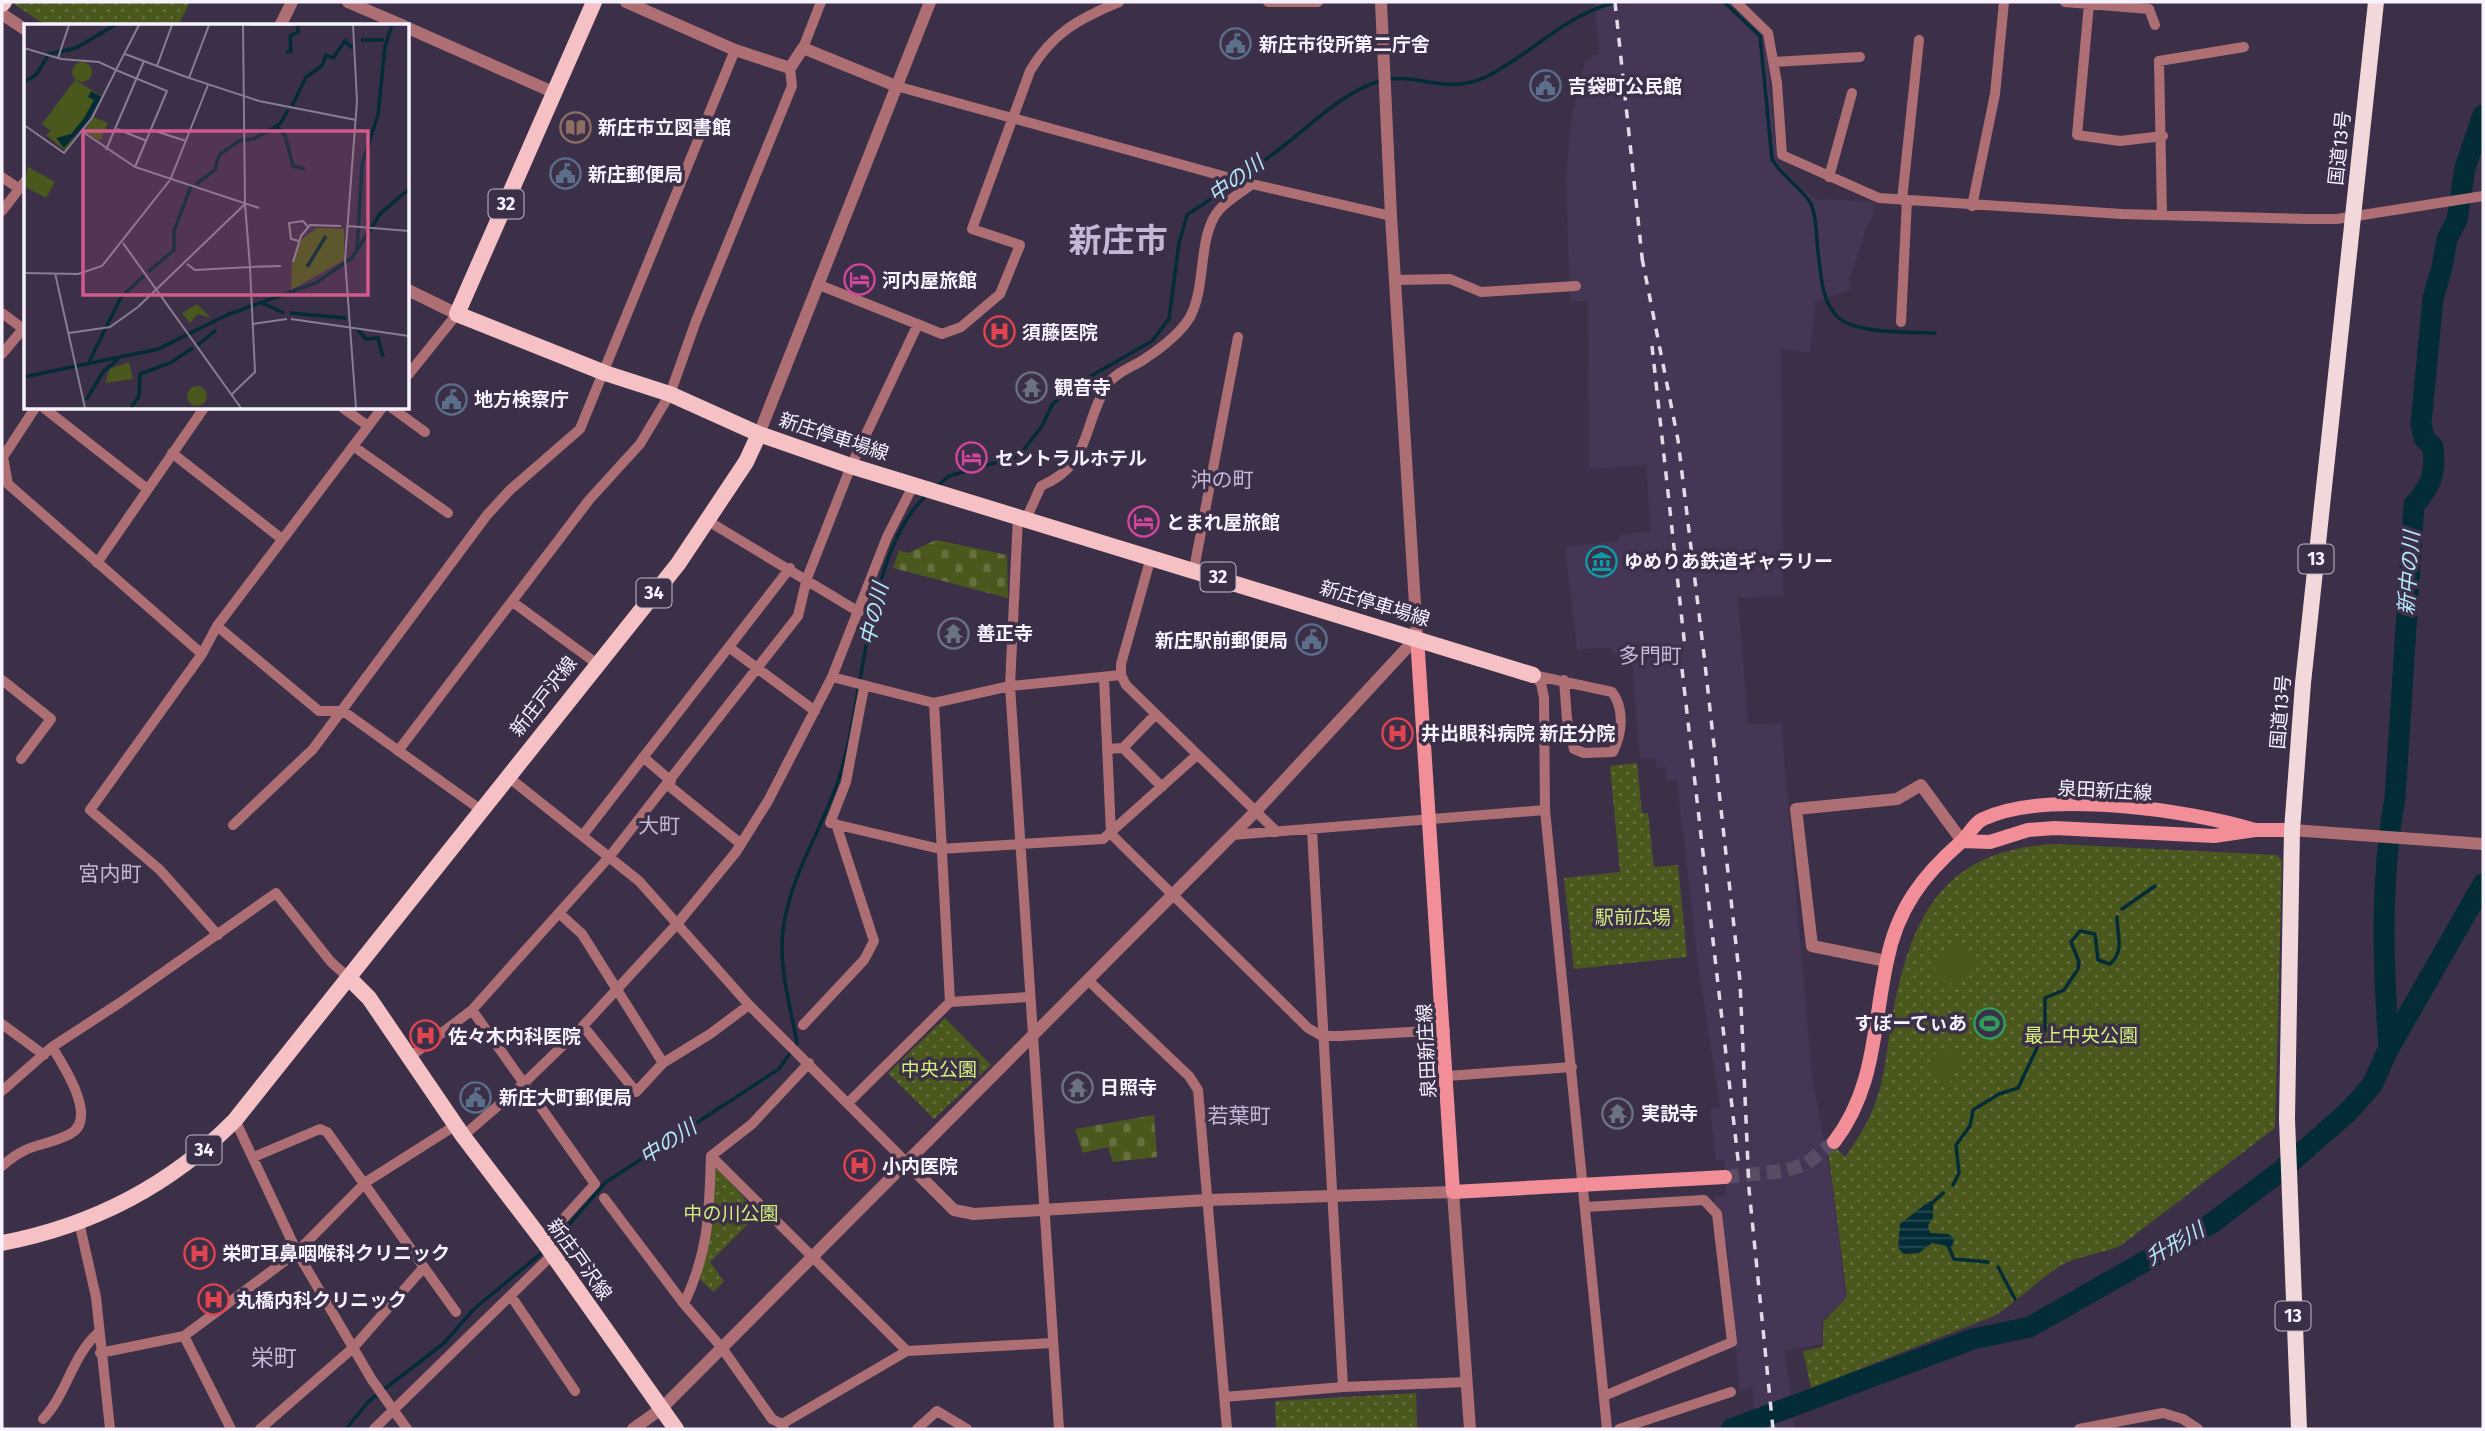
<svg xmlns="http://www.w3.org/2000/svg" width="2485" height="1431" font-family="'Fira Sans','Noto Sans JP',sans-serif">
	<style>
		.built { fill: #453656 }
		.grass { fill: url(#grass-dots) }
		.cemetery { fill: url(#cemetery-stones) }
		.garden { fill: #4b581d }
		.water { fill: url(#water-rules) }
		.lines { fill: none; stroke-linecap: round; stroke-linejoin: round }
		.stream { stroke: #032c36; stroke-width: 3.5 }
		.river { stroke: #032c36; stroke-width: 21 }
		.secondary-tunnel { stroke: #584d64; stroke-width: 14; stroke-dasharray: 14 7; stroke-linecap: butt }
		.minor { stroke: #ae6f74; stroke-width: 10 }
		.tertiary { stroke: #ae6f74; stroke-width: 12 }
		.secondary { stroke: #f18e97; stroke-width: 14 }
		.primary { stroke: #f5c1c4; stroke-width: 16 }
		.trunk { stroke: #f2d8da; stroke-width: 16 }
		.rail { stroke: #e1dbe9; stroke-width: 3.5; stroke-dasharray: 9 9; stroke-linecap: butt }
		.labels { text-anchor: middle; stroke-width: 7; stroke-linejoin: round; paint-order: stroke }
		.shield { fill: #3c3049; stroke: #bfb8c8; stroke-width: 2 }
		.shield-label { font-size: 18px; font-weight: bold; fill: #f7f2ff }
		.poi-label { font-size: 19px; font-weight: bold; fill: #f7f2ff; stroke: #3c3049; text-anchor: start }
		.street-label { font-size: 19px; fill: #f7f2ff; stroke: #3c3049 }
		.park-label { font-size: 19px; fill: #d2ef7a; stroke: #3c3049 }
		.water-label { font-size: 21px; font-style: italic; fill: #b4e9fa; stroke: #3c3049 }
		.neighbourhood-label { font-size: 21px; fill: #c5b7d6; stroke: #3c3049 }
		.quarter-label { font-size: 23px; fill: #c5b7d6; stroke: #3c3049 }
		.town-label { font-size: 33px; font-weight: bold; fill: #c5b7d6; stroke: #3c3049 }
		.inset-river { fill: none; stroke: #032c36; stroke-width: 3.5 }
		.inset-road { fill: none; stroke: #877e92; stroke-width: 2 }
		.view { fill: #d2598c; fill-opacity: 0.15; stroke: #d2598c; stroke-width: 3.5 }
		.inset-edge { fill: none; stroke: #f7f2ff; stroke-width: 3.5 }
	</style>
	<defs>
		<pattern id="grass-dots" width="8" height="8" patternUnits="userSpaceOnUse" patternTransform="scale(1.75)"><rect width="8" height="8" fill="#4b581d"/><path d="M2 2h.1M6 6h.1" fill="none" stroke="#66703f" stroke-width="1.8" stroke-linecap="round"/></pattern>
		<pattern id="cemetery-stones" width="16" height="16" patternUnits="userSpaceOnUse" patternTransform="scale(1.75)"><rect width="16" height="16" fill="#4b581d"/><path d="M2 7V4a2 2 0 0 1 4 0v3zM10 15v-3a2 2 0 0 1 4 0v3z" fill="#66703f"/></pattern>
		<pattern id="water-rules" width="6" height="5" patternUnits="userSpaceOnUse" patternTransform="scale(1.75)"><rect width="6" height="5" fill="#032c36"/><path d="M0 2.5h6" fill="none" stroke="#284b54"/></pattern>
	</defs>
	<rect width="100%" height="100%" fill="#3c3049"/>
	<path class="built" d="M1595,2H1729L1761,32L1766,42L1777,161L1797,185L1815,199L1875,202L1873,217L1868,223L1850,278V290L1815,302L1810,352L1781,349L1783,596L1738,598L1748,724L1781,723L1812,1077L1831,1179L1846,1297L1822,1321V1344L1785,1351L1795,1429H1756L1752,1386L1740,1391L1727,1246L1715,1222L1714,1198L1726,1195L1724,1160H1716L1710,1109L1720,1107L1699,969L1677,781H1667L1666,767L1657,768L1656,759L1640,758L1632,661L1613,654L1608,647L1577,650L1565,547L1619,541V535L1651,531L1646,465L1589,469L1588,302L1570,301L1566,175L1572,115L1585,61L1599,53Z"/>
	<path class="grass" d="M11,2H190L178,26H47Z
		M1637,763L1642,813H1648L1654,867L1678,865L1687,957L1574,969L1564,878L1620,872L1610,766Z
		M2057,844L2277,855L2282,861L2275,1128L2120,1246C2103,1253 2085,1255 2068,1262C2051,1268 2015,1304 1994,1316L1811,1388L1803,1351L1823,1347V1322L1847,1297L1827,1143H1831L1845,1157C1858,1139 1869,1121 1876,1101C1885,1077 1887,1048 1891,1023C1910,920 1939,849 2057,844Z
		M945,1018L991,1065L934,1119L888,1073Z
		M718,1168L758,1214L710,1262L724,1281L714,1292L698,1278L711,1233L713,1171Z
		M1416,1393L1417,1429H1276L1275,1401Z"/>
	<path class="cemetery" d="M936,540L1007,555L1008,598L893,568L899,550L908,553Z
		M1154,1115L1157,1157L1113,1162L1108,1147L1083,1153L1075,1129Z"/>
	<path class="garden" d="M1958,941L1976,961L1964,982L1954,977L1948,986L1930,978L1941,958Z
		M1939,1047L1961,1059L1949,1083L1931,1073L1930,1064Z"/>
	<path class="water" d="M1610 919a8 8 0 1 1 16 0a8 8 0 1 1-16 0Z
		M1929,1201L1933,1203V1218L1928,1225L1930,1233L1949,1234L1954,1239L1952,1247L1932,1243L1919,1253L1904,1254L1898,1248L1900,1224Z"/>
	<g class="lines">
		<path class="stream" d="M1724,2L1760,36L1772,159C1781,176 1805,191 1811,204C1817,217 1816,237 1818,252C1821,273 1821,303 1839,318C1857,334 1912,332 1935,333
			M936,487L949,476L1019,456L1042,426L1052,405L1070,388L1152,341L1169,319L1179,243L1187,215C1220,193 1251,171 1282,147C1311,125 1340,95 1374,83C1414,68 1444,98 1488,76C1534,52 1566,14 1617,2
			M2122,909L2155,886
			M1953,1185L1959,1173L1956,1145L1970,1126L1973,1110L1999,1094L2018,1088L2045,1031V998L2064,990L2078,969L2079,962L2071,942L2080,931L2095,934L2098,960L2110,964C2125,951 2117,935 2117,917
			M1929,1206L1943,1193
			M1947,1243L1954,1259L1988,1262
			M552,1244L606,1182L779,1069L797,1043C790,1005 777,962 784,923C793,872 820,832 837,784C865,707 864,549 928,494
			M1998,1267L2015,1299
			M346,1429L368,1402L444,1343L474,1309L544,1251"/>
		<path class="river" d="M2389,1048C2383,965 2380,881 2395,798L2414,505C2431,486 2436,474 2433,447L2424,438L2421,424L2433,298L2442,267L2447,239L2457,220L2465,168L2483,115
			M1731,1429L1973,1339L2030,1327L2212,1223L2283,1169L2349,1111L2372,1085L2389,1048L2483,884"/>
		<path class="secondary-tunnel" d="M1725,1177L1784,1171L1806,1164L1834,1142"/>
		<path class="minor" d="M1268,2H1318
			M1736,2L1768,33L1777,83L1782,155L1879,198L2122,214L2308,219H2337L2483,196
			M2065,2L2149,9L2155,25
			M2089,4L2077,135L2120,141L2163,136
			M803,48L821,2
			M1774,62L1860,57
			M896,86L1252,184L1391,216
			M2,177L18,188
			M1829,177L1852,93
			M1902,200L1919,40
			M1972,206L1995,94L2004,2
			M2,211L26,180
			M2162,215L2159,61L2244,47
			M1396,280L1450,279L1481,292L1576,286
			M817,284L942,334L961,327L1000,294L1020,245L972,229L1030,71C1052,33 1080,18 1119,2
			M2,313L26,331
			M1901,322L1907,200
			M2,354L23,329
			M408,375L457,314
			M35,408L3,457L8,484L202,654
			M44,408L146,488
			M343,408L368,426
			M392,408L425,432
			M353,446L448,513
			M172,453L282,539
			M1018,516L1010,686L1059,1429
			M1026,519L1041,486C1093,464 1082,423 1108,384C1115,373 1132,367 1143,360C1160,349 1180,334 1190,317C1207,286 1197,236 1219,210C1228,200 1242,192 1252,184
			M708,521L859,612
			M1151,557L1121,664V675L1126,685L1277,832
			M97,563L204,408
			M1194,569L1238,337
			M514,603L596,663
			M217,626L319,711H343L481,810
			M730,648L815,711
			M1533,675L1541,683L1544,698L1545,810L1607,1429
			M1533,675L1612,692C1625,709 1622,734 1613,752L1584,753L1574,749L1567,719L1564,680
			M832,677L934,703L1010,686L1121,675
			M1104,677L1111,834L1308,1028L1322,1036H1340L1445,1030
			M2,680L51,719L21,759
			M864,687L846,782L830,823L940,849L1103,839L1197,755
			M934,703L950,1002
			M1123,748L1156,714
			M1107,749L1123,748L1162,787
			M398,751L589,500L640,444L670,394L696,321L792,86L790,68
			M643,757L671,781
			M507,776L639,881L749,1005L906,1162
			M668,785L741,844
			M233,825L313,749L487,515L510,490L580,429L735,50
			M1312,830L1343,1387
			M583,835L790,568
			M1232,835L1545,810
			M559,913L582,934L663,1063
			M218,935L160,870L90,810L202,654L217,626L382,408
			M1089,981L1189,1076L1198,1090L1227,1429
			M472,1010L595,1184L543,1241
			M2,1024L44,1055
			M803,1025L864,960L874,941L836,824
			M583,1026L636,1092L663,1063L710,1034L749,1005
			M410,1057L472,1010L610,856L798,616L807,578L851,466L918,324
			M1447,1076L1572,1067
			M2,1091L52,1047L121,1002L276,893L331,962L350,979
			M848,1103L950,1002L1029,997
			M235,1120L297,1252L372,1380L407,1429
			M463,1136L523,1084L583,1026L677,924L736,852L768,801L832,677L887,537L914,484
			M711,1156L907,1351
			M711,1156L752,1124L809,1063
			M254,1157L320,1129L327,1132L456,1312
			M2,1166C30,1141 43,1148 70,1134C99,1119 63,1065 52,1047
			M604,1198L684,1304L722,1348L772,1419L782,1424L784,1429
			M1585,1207L1704,1200L1717,1214L1732,1342L1604,1396
			M79,1222L96,1297L110,1429
			M511,1296L575,1391
			M684,1304C709,1250 709,1215 711,1156
			M100,1353L184,1336
			M1224,1397L1343,1387L1467,1382
			M43,1419C67,1394 72,1355 99,1332
			M782,1424L907,1351L1052,1343
			M231,1429L184,1336L297,1252L366,1182L456,1125
			M260,1429L353,1348L424,1267
			M374,1429L552,1255
			M917,1429L937,1411L967,1429
			M1619,1429L1731,1392
			M2079,1429L2163,1413L2183,1419L2198,1429"/>
		<path class="tertiary" d="M348,2L404,26
			M626,2L735,50L790,68L803,48L896,86
			M2,14L26,30
			M280,26L292,2
			M408,28L555,93
			M408,290L457,314
			M759,434L930,2
			M2292,830L2483,844
			M1886,961L1812,946L1796,809L1897,799L1921,785L1962,841
			M906,1162L954,1210L974,1214L1207,1200L1453,1192L1470,1429
			M633,1429L661,1409L1255,812L1417,637L1391,216L1381,2"/>
		<path class="secondary" d="M1417,637L1453,1192L1725,1177
			M1962,841L1990,842L2028,830L2055,828L2214,836L2255,830H2292
			M1834,1142C1876,1088 1873,1024 1887,961C1897,909 1923,875 1961,842C1969,835 1974,823 1983,819C2046,789 2189,810 2255,830"/>
		<path class="primary" d="M594,2L457,314L605,373L670,394L759,434L851,466L1533,675
			M2,4L4,2
			M350,979L369,998L463,1136L543,1241L676,1429
			M2,1243C91,1226 171,1185 235,1120L678,564L746,462L759,434"/>
		<path class="trunk" d="M2299,1429L2287,1119L2292,830L2303,683L2376,2"/>
		<path class="rail" d="M1615,2L1643,266
			M1642,258L1678,440L1704,655L1740,981L1749,1189L1773,1429
			M1652,346L1685,648
			M1682,669L1739,1168"/>
	</g>
	<defs>
		<symbol id="civic-ring" viewBox="-11 -11 22 22"><circle r="9.5" fill="#3c3049" stroke="#5c6f8a" stroke-width="1.5"/><path d="M-.6-6.5H3V-4.5H.6V-3L4-1V1h2V6H-6V1h2V-1L-.6-3ZM-1.2 2.5V6h2.4V2.5Z" fill="#5c6f8a"/></symbol>
		<symbol id="library-ring" viewBox="-11 -11 22 22"><circle r="9.5" fill="#3c3049" stroke="#8d6e63" stroke-width="1.5"/><path d="M-6-4Q-3-5.5-.7-3.5V5Q-3 3-6 4ZM6-4Q3-5.5 .7-3.5V5Q3 3 6 4Z" fill="#8d6e63"/></symbol>
		<symbol id="hotel-ring" viewBox="-11 -11 22 22"><circle r="9.5" fill="#3c3049" stroke="#d1479c" stroke-width="1.5"/><path d="M-6-4.5h1.5V1H6V5H4.5V3h-9V5H-6ZM-4 0a1.8 1.8 0 1 1 3.6 0ZM.5 0V-2.5h3Q6-2.5 6 0Z" fill="#d1479c"/></symbol>
		<symbol id="hospital-ring" viewBox="-11 -11 22 22"><circle r="9.5" fill="#3c3049" stroke="#e0444e" stroke-width="1.5"/><path d="M-5-5h3v3.5h4V-5h3V5h-3V1.5h-4V5h-3Z" fill="#e0444e"/></symbol>
		<symbol id="temple-ring" viewBox="-11 -11 22 22"><circle r="9.5" fill="#3c3049" stroke="#6b7280" stroke-width="1.5"/><path d="M0-6L5-2H3V0L6.5 2.5H4V6H1.5V3h-3V6H-4V2.5H-6.5L-3 0V-2H-5Z" fill="#6b7280"/></symbol>
		<symbol id="museum-ring" viewBox="-11 -11 22 22"><circle r="9.5" fill="#3c3049" stroke="#0f9aa8" stroke-width="1.5"/><path d="M0-6L6-3V-2H-6V-3ZM-5-1h2V3h-2ZM-1-1h2V3h-2ZM3-1h2V3H3ZM-6 4H6V6H-6Z" fill="#0f9aa8"/></symbol>
		<symbol id="stadium-ring" viewBox="-11 -11 22 22"><circle r="9.5" fill="#3c3049" stroke="#2e9e5b" stroke-width="1.5"/><path d="M0-5a6.5 5 0 1 0 0 10a6.5 5 0 1 0 0-10ZM-3.5-1.8h7v3.6h-7Z" fill="#2e9e5b"/></symbol>
	</defs>
	<g fill-rule="evenodd">
		<use href="#civic-ring" x="1218" y="26" width="35" height="35"/>
		<use href="#civic-ring" x="1528" y="68" width="35" height="35"/>
		<use href="#library-ring" x="558" y="110" width="35" height="35"/>
		<use href="#civic-ring" x="548" y="156" width="35" height="35"/>
		<use href="#hotel-ring" x="842" y="262" width="35" height="35"/>
		<use href="#hospital-ring" x="982" y="314" width="35" height="35"/>
		<use href="#temple-ring" x="1014" y="370" width="35" height="35"/>
		<use href="#civic-ring" x="434" y="382" width="35" height="35"/>
		<use href="#hotel-ring" x="954" y="440" width="35" height="35"/>
		<use href="#hotel-ring" x="1126" y="504" width="35" height="35"/>
		<use href="#museum-ring" x="1584" y="544" width="35" height="35"/>
		<use href="#temple-ring" x="936" y="616" width="35" height="35"/>
		<use href="#civic-ring" x="1294" y="622" width="35" height="35"/>
		<use href="#hospital-ring" x="1380" y="716" width="35" height="35"/>
		<use href="#stadium-ring" x="1972" y="1006" width="35" height="35"/>
		<use href="#hospital-ring" x="408" y="1018" width="35" height="35"/>
		<use href="#temple-ring" x="1060" y="1070" width="35" height="35"/>
		<use href="#civic-ring" x="458" y="1080" width="35" height="35"/>
		<use href="#temple-ring" x="1600" y="1096" width="35" height="35"/>
		<use href="#hospital-ring" x="842" y="1148" width="35" height="35"/>
		<use href="#hospital-ring" x="182" y="1236" width="35" height="35"/>
		<use href="#hospital-ring" x="196" y="1282" width="35" height="35"/>
	</g>
	<g class="labels">
		<g class="shield">
			<rect x="488.5" y="189.5" width="35" height="29" rx="5"/>
			<rect x="2298.5" y="544.5" width="35" height="29" rx="5"/>
			<rect x="1200.5" y="562.5" width="35" height="29" rx="5"/>
			<rect x="636.5" y="578.5" width="35" height="29" rx="5"/>
			<rect x="186.5" y="1135.5" width="35" height="29" rx="5"/>
			<rect x="2275.5" y="1301.5" width="35" height="29" rx="5"/>
		</g>
		<g class="shield-label">
			<text x="506" y="210">32</text>
			<text x="2316" y="565">13</text>
			<text x="1218" y="583">32</text>
			<text x="654" y="599">34</text>
			<text x="204" y="1156">34</text>
			<text x="2293" y="1322">13</text>
		</g>
		<g class="poi-label">
			<text x="1259" y="51">新庄市役所第二庁舎</text>
			<text x="1568" y="93">吉袋町公民館</text>
			<text x="598" y="134">新庄市立図書館</text>
			<text x="588" y="181">新庄郵便局</text>
			<text x="882" y="287">河内屋旅館</text>
			<text x="1022" y="339">須藤医院</text>
			<text x="1054" y="394">観音寺</text>
			<text x="474" y="406">地方検察庁</text>
			<text x="995" y="465">セントラルホテル</text>
			<text x="1166" y="529">とまれ屋旅館</text>
			<text x="1624" y="568">ゆめりあ鉄道ギャラリー</text>
			<text x="976" y="640">善正寺</text>
			<text x="1288" y="647" text-anchor="end">新庄駅前郵便局</text>
			<text x="1421" y="740">井出眼科病院 新庄分院</text>
			<text x="1967" y="1030" text-anchor="end">すぽーてぃあ</text>
			<text x="448" y="1043">佐々木内科医院</text>
			<text x="1100" y="1094">日照寺</text>
			<text x="499" y="1104">新庄大町郵便局</text>
			<text x="1641" y="1120">実説寺</text>
			<text x="882" y="1173">小内医院</text>
			<text x="222" y="1260">栄町耳鼻咽喉科クリニック</text>
			<text x="236" y="1307">丸橋内科クリニック</text>
		</g>
		<g class="street-label">
			<text transform="translate(2339 148) rotate(-84)" y="7">国道13号</text>
			<text transform="translate(834 436) rotate(18)" y="7">新庄停車場線</text>
			<text transform="translate(1375 603) rotate(17)" y="7">新庄停車場線</text>
			<text transform="translate(543 696) rotate(-52)" y="7">新庄戸沢線</text>
			<text transform="translate(2280 712) rotate(-85)" y="7">国道13号</text>
			<text transform="translate(2105 790) rotate(3)" y="7">泉田新庄線</text>
			<text transform="translate(1426 1051) rotate(-93)" y="7">泉田新庄線</text>
			<text transform="translate(580 1259) rotate(54)" y="7">新庄戸沢線</text>
		</g>
		<g class="park-label">
			<text x="1633" y="924">駅前広場</text>
			<text x="2081" y="1042">最上中央公園</text>
			<text x="939" y="1076">中央公園</text>
			<text x="731" y="1220">中の川公園</text>
		</g>
		<g class="water-label">
			<text transform="translate(1236 179) rotate(-36)" y="7">中の川</text>
			<text transform="translate(2409 573) rotate(-86)" y="7">新中の川</text>
			<text transform="translate(874 614) rotate(-77)" y="7">中の川</text>
			<text transform="translate(668 1142) rotate(-33)" y="7">中の川</text>
			<text transform="translate(2175 1244) rotate(-30)" y="7">升形川</text>
		</g>
		<g class="neighbourhood-label">
			<text x="1222" y="487">沖の町</text>
			<text x="1650" y="663">多門町</text>
			<text x="659" y="833">大町</text>
			<text x="110" y="881">宮内町</text>
			<text x="1239" y="1123">若葉町</text>
		</g>
		<g class="quarter-label">
			<text x="274" y="1366">栄町</text>
		</g>
		<g class="town-label">
			<text x="1118" y="252">新庄市</text>
		</g>
	</g>
	<g transform="translate(24 24)">
		<rect width="385" height="385" fill="#3c3049"/>
		<path d="M51,56L79,73L41,126L22,111L27,107L18,100ZM70,93L84,99L76,117L60,107ZM293,204L320,205V236L267,266L268,238L277,216Z" fill="#4b581d"/>
		<path d="M173,280L187,294L174,290L166,299L158,289Z" fill="#4b581d"/>
		<path d="M48 48a10 10 0 1 1 20 0a10 10 0 1 1-20 0ZM4,143L31,158L22,174L0,162ZM105,338L109,355L81,359L86,345ZM163 372a10 10 0 1 1 20 0a10 10 0 1 1-20 0Z" fill="#4b581d"/>
		<path d="M67,67L78,73L63,98L40,124L32,114L47,110L60,94L70,76L64,73Z" fill="#032c36"/>
		<path class="inset-river" d="M337,16H360M262,28L267,27L266,12L274,8V2M0,58L12,51L25,30L52,24L91,1M268,82L282,53L298,42L302,31L309,34L321,17L328,24M252,102L261,111L269,142L281,145M172,160L191,146L195,131L215,117L230,115L256,100L264,86M333,226L338,140L354,91L361,22L368,1M283,243L302,212M124,248L150,226V207L167,162M236,278L260,289M266,289L322,294M332,304L342,315L354,314L359,333M174,321L192,306M65,338L97,273L120,252M0,353L134,325L205,290L292,259L328,234L356,190L385,165M62,376L79,348L94,335M107,384L115,372L116,350L146,339L169,324"/>
		<path class="inset-road" d="M185,1L165,54L235,77L332,96M226,1H270M329,1L333,77L321,235L332,384M0,24L37,35L75,38L92,46L115,1M101,30L165,54M34,34L45,1M133,42L148,1M0,101L40,129L68,94L92,46L143,67L111,143L235,184M93,105L123,117M128,106L162,117M59,108L111,143M82,126L120,37M147,154L184,61M221,180L226,243L257,242M324,202L385,207M275,217L267,215L265,199L279,197L284,203M99,219L217,384M269,238L277,212L286,201L317,202M163,240L171,246L226,243L231,348L207,371M0,249L54,250L78,242L146,156M31,249L61,384M267,295L385,312M229,300L263,295M45,309L86,303L114,283L221,180L219,1"/>
		<path class="view" d="M59,107H344V271H59Z"/>
		<rect width="385" height="385" class="inset-edge"/>
	</g>
	<rect width="2485" height="1431" fill="none" stroke="#f7f2ff" stroke-width="7"/>
</svg>
